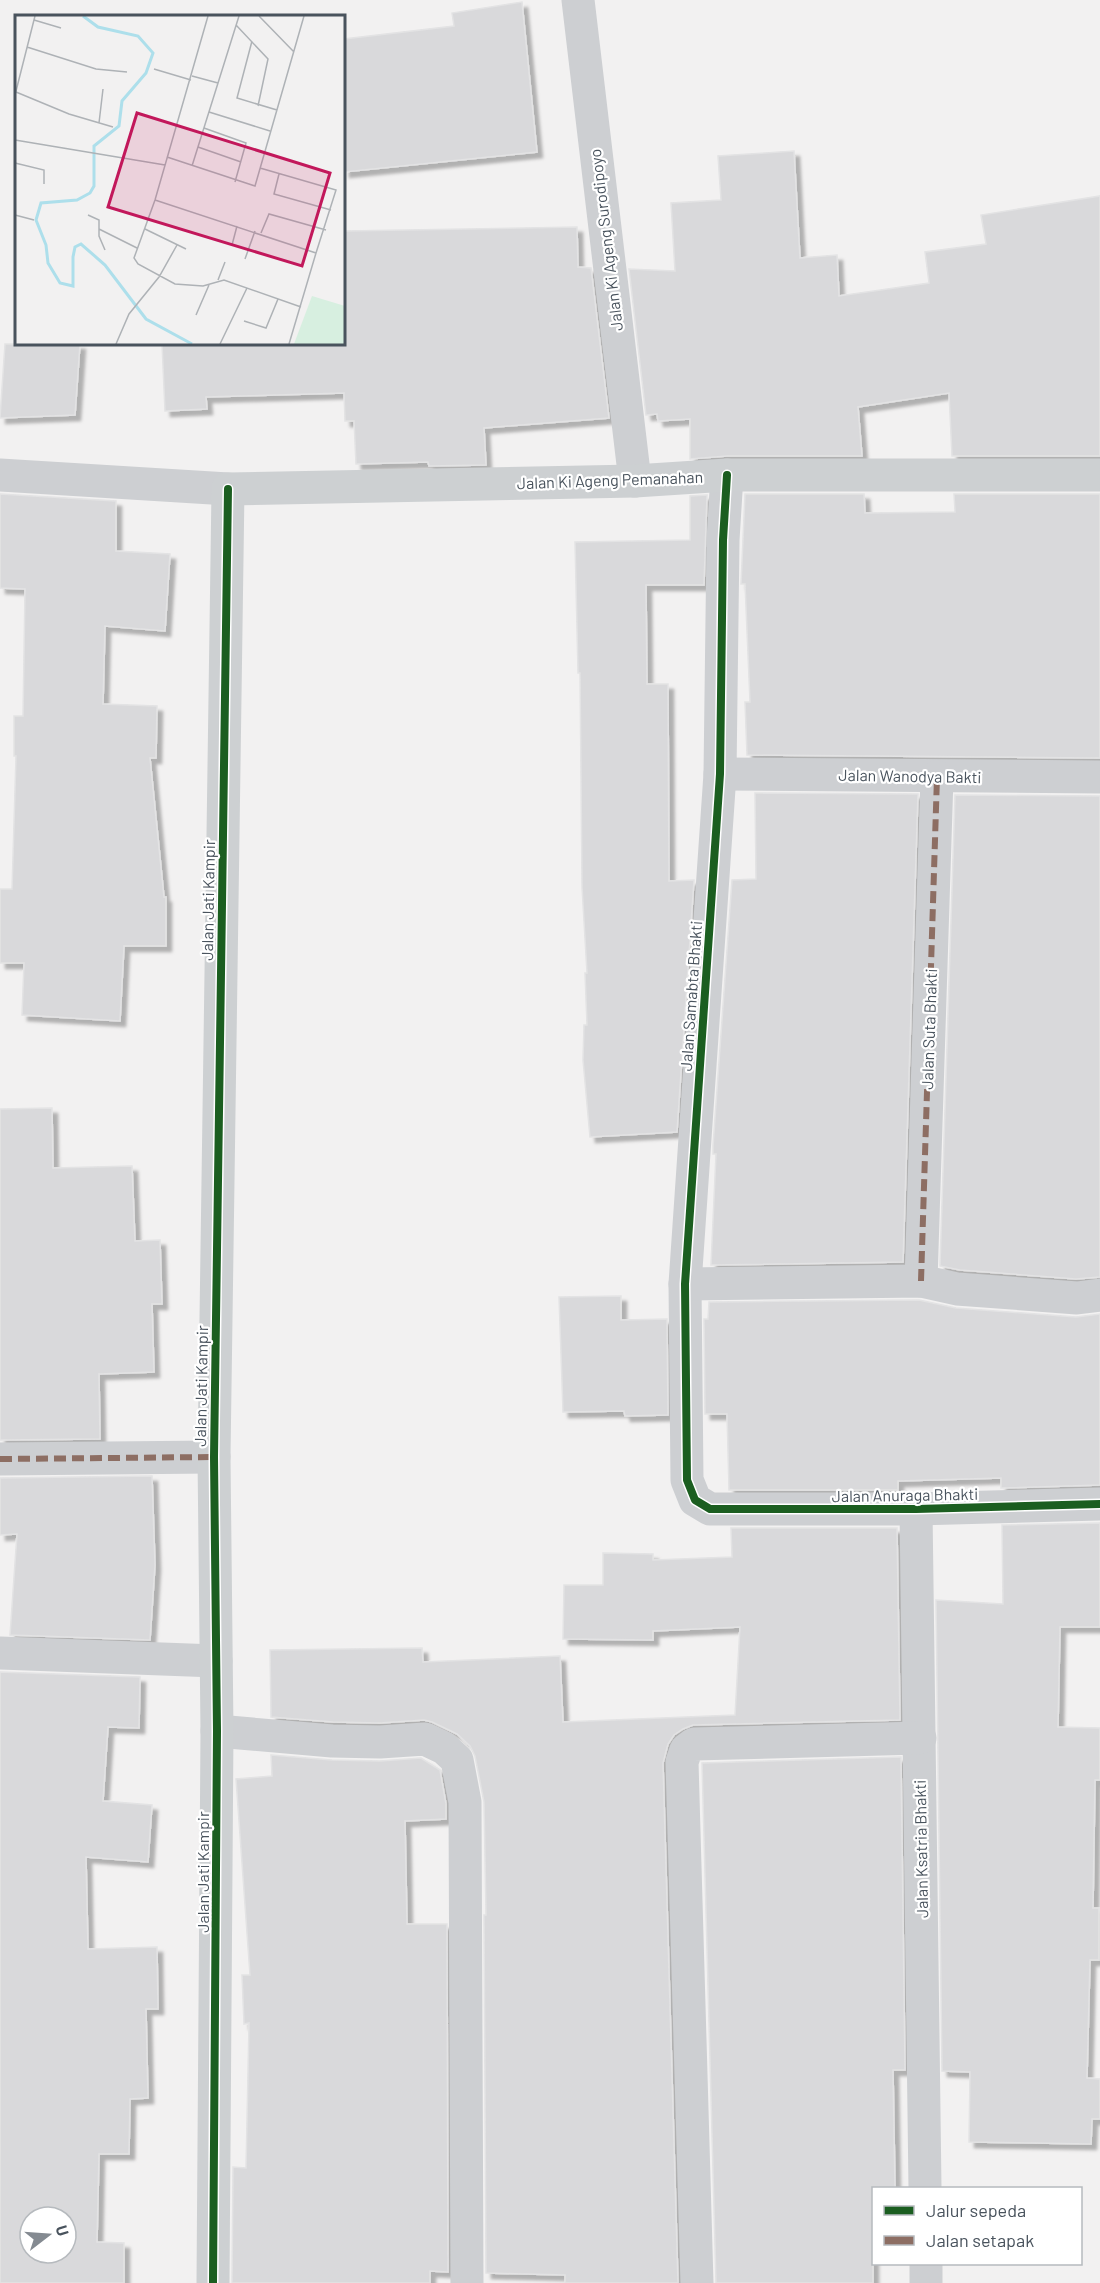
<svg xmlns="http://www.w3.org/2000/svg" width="1100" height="2283" font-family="Barlow,sans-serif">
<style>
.building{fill:#d9d9db;stroke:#e3e3e4;stroke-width:1.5;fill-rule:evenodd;filter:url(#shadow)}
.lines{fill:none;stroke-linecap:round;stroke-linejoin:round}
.street{stroke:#cdcfd2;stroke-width:33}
.secondary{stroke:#cdd0d2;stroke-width:33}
.quiet{stroke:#8d6e63;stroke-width:6;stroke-dasharray:12 6;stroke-linecap:butt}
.cycleway-casing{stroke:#fff;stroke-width:11}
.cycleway{stroke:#1b5e20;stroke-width:8}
.labels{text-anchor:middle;stroke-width:4.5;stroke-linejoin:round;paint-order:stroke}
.street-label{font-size:16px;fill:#49535d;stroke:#fff}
.inset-river{fill:none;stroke:#addfeb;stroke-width:3}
.inset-road{fill:none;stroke:#aeb2b6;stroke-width:1.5}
.view{fill:#c2185b;fill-opacity:0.15;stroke:#c2185b;stroke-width:3}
.inset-edge{fill:none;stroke:#49535d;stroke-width:3}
</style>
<defs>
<filter id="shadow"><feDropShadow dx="5.5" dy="5.5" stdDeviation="1.5" flood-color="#0004"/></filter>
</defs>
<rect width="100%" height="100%" fill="#f2f1f1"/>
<g class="building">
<path d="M522 2 537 152 344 172V39L454 26 452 13Z"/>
<path d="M794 151 800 258 837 255 839 296 929 283 925 252 986 244 981 215 1100 196V456H952L949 393 858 407 862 456H727L690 459V419L658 421 657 414 646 415 629 269 675 271 671 203 721 200 718 156Z"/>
<path d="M577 227 578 267 591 268 609 418 484 428 486 465 429 466 428 462 356 464 354 421H345L344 393 206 397 207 409 165 411 162 344H344V231Z"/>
<path d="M5 344H80L75 415 0 418Z"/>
<path d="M0 494 116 501V551L170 554 165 631 105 626 103 704 157 706 156 758H150L164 897H166V946H124L120 1021 22 1015 24 963H0V889H12L16 756H14V716H23L25 589 0 588Z"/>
<path d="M745 494H864L865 513 955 512 954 494H1100V758L747 755 745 702H750L745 584H741Z"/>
<path d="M707 495 704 585H646L647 684H668L669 881 694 880 677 1132 590 1137 583 1060 584 1025H587L585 973H587L582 887 580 673H578L575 542 690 540V496Z"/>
<path d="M755 793 918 794 903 1262 711 1265 716 1154H713V1146L732 880 756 879Z"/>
<path d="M955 795 1100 796V1277L1076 1279 960 1270 940 1266Z"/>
<path d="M52 1108 53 1168 132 1166 135 1241 160 1240 162 1304H152L154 1372 99 1374 100 1439 0 1440V1109Z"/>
<path d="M621 1296V1320L667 1319 668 1415 625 1416 624 1411 563 1412 559 1297Z"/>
<path d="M919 1300 956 1308 1076 1317 1100 1314V1485L1001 1488V1478L898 1481V1490H729L727 1414H705L704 1319H708L709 1302Z"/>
<path d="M152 1476 155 1565 150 1640 10 1635 17 1534 0 1535V1478Z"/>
<path d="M1100 1523V1627H1060L1058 1727 1100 1728V1780H1095L1093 1908H1099V1960H1090L1087 2078 1100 2079V2119H1092L1091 2144 969 2142 970 2072 942 2071 936 1600 1003 1604 1002 1525Z"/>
<path d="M731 1528H897L900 1720 693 1725 683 1729 674 1735 668 1744 663 1763 678 2283H565V2275L486 2273 484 1915H486L484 1802 475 1756 470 1746 457 1734 432 1722 424 1720 380 1723 333 1722 271 1717 270 1650 422 1648 423 1662 560 1656 563 1722 735 1715 740 1627 653 1631V1640L563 1639 564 1585H603V1553L653 1554V1560L732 1557Z"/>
<path d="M0 1672 140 1677 139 1728 108 1727 103 1801 152 1805 148 1862 86 1857 88 1949 157 1947 158 2009H146L148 2098 130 2099 129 2154H99L97 2242 124 2243V2283H0ZM30 2217H66V2253H30Z"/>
<path d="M271 1755 332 1760 380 1761 421 1758 440 1770 446 1804V1819L405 1821 407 1924H447L448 2272 430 2271V2283H232L233 2167 246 2168 249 2023 244 2024 242 1975H250L236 1779 272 1776Z"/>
<path d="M901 1757 905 2070H893L895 2188H873V2283H716L702 1763Z"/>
</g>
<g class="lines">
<g class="street">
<path d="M578 0 635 481"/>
<path d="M0 475 228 489"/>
<path d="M727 475 723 540 720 774 685 1284 687 1480 695 1500 710 1509H916L1100 1504"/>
<path d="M720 774 1100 777"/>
<path d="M921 1281 937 777"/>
<path d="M685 1284 921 1281 957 1289 1077 1298 1100 1295"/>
<path d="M0 1459 214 1457"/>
<path d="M916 1509 925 2188"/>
<path d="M0 1653 216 1661"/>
<path d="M217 1731 332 1741 380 1742 425 1739 444 1748 457 1760 465 1802 467 2283"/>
<path d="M926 2264V2283"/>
<path d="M697 2283 682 1762 686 1750 694 1744 920 1738"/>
</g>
<path class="secondary" d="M213 2283 217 1731 214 1457 228 489 635 481 727 475H1100"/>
<g class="quiet">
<path d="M921 1281 937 777"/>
<path d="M0 1459 214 1457"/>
</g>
<defs>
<g id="cycleway">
<path d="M727 475 723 540 720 774 685 1284 687 1480 695 1500 710 1509H916L1100 1504"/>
<path d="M213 2283 217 1731 214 1457 228 489"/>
</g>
</defs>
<use href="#cycleway" class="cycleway-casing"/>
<use href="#cycleway" class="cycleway"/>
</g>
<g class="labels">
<g class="street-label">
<text transform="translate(606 240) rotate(-97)" y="6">Jalan Ki Ageng Surodipoyo</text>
<text transform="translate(610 480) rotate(-2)" y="6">Jalan Ki Ageng Pemanahan</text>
<text transform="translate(910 776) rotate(1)" y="6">Jalan Wanodya Bakti</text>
<text transform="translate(208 900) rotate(-89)" y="6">Jalan Jati Kampir</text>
<text transform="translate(691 996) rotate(-86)" y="6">Jalan Samabta Bhakti</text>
<text transform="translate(929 1029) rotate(-88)" y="6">Jalan Suta Bhakti</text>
<text transform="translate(201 1386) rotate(-89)" y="6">Jalan Jati Kampir</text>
<text transform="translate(905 1495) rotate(-1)" y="6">Jalan Anuraga Bhakti</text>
<text transform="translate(921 1849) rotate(-91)" y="6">Jalan Ksatria Bhakti</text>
<text transform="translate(203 1872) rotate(-90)" y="6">Jalan Jati Kampir</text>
</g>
</g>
<g transform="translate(15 15)">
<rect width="330" height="330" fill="#f2f1f1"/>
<path d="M297 281 330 291V329H279Z" fill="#d7efe0"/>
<path class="inset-river" d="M68 1 83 12 123 21 138 38 131 58 107 86 104 111 79 131V171L75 178 62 185 26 188 21 205 31 230 33 248 45 268 58 271V242L60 232 66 229 90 250 131 304 177 329"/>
<path class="inset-road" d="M193 1 140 185 119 243 123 249 160 269 188 271 209 265 286 292M244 1 279 37M19 5 46 13M221 10 253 44 243 91M237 26 222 83 262 95M12 32 81 54 112 57M139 54 176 65M177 61 203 68M1 77 54 99 98 112M0 80 20 1M194 97 255 116M84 108 88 74M189 113 231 128 220 167M0 125 150 150M183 132 226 147M152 142 240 171 289 1M0 148 29 155V169M177 151 224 1M245 153 321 175 301 238M264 159 259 179 316 195M140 185 301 238M0 200 19 205M73 200 84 205V221L90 235M84 214 122 233M130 214 171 234M246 218 254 199 311 215M217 230 222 211M230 244 240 216M203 265 210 247M181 300 194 270M229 306 251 313 263 284M101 329 114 299 144 262 162 230M205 329 232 273M274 329 301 238"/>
<path class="view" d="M122 98 315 158 287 251 93 192Z"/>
<rect width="330" height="330" class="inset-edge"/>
</g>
<rect x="872" y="2187" width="210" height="78" fill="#ffffff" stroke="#b6babe" stroke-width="1.5"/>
<rect x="884" y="2206" width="30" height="9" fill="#1b5e20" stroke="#b6babe" stroke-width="1.5"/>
<text x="926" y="2217" font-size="18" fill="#49535d">Jalur sepeda</text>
<rect x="884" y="2236" width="30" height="9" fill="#8d6e63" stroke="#b6babe" stroke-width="1.5"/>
<text x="926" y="2247" font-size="18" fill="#49535d">Jalan setapak</text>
<g transform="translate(48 2235) rotate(73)"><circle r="28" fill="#ffffff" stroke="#b6babe" stroke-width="1.5"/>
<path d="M0-4.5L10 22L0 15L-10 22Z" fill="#848a91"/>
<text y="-9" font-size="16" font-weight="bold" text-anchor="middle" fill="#49535d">U</text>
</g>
</svg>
